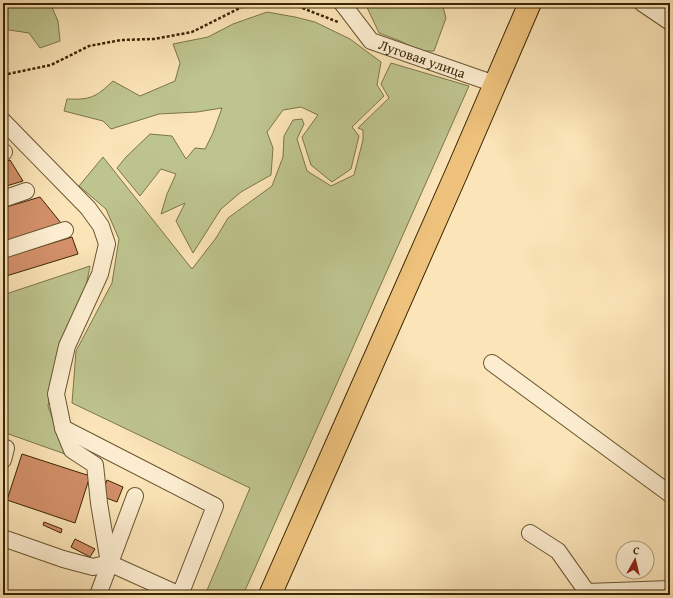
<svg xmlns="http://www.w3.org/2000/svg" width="673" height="598" font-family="'Gentium Book Plus',serif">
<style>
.green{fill:#bec48e;stroke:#7c7549}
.building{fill:#d3906a;stroke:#3a2604}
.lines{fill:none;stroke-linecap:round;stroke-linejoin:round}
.minor-casing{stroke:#6a5631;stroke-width:18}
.highway-casing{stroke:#3a2604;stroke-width:24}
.path{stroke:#3a2604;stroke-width:2.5;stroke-dasharray:3 2;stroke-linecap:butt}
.minor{stroke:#fcedd0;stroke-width:16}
.highway{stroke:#eec27c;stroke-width:22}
.labels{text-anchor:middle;stroke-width:3;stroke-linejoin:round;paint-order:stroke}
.street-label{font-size:14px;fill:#3a2604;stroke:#fcedd0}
</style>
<rect width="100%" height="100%" fill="#fbe4b7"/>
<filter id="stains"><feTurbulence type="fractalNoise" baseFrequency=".005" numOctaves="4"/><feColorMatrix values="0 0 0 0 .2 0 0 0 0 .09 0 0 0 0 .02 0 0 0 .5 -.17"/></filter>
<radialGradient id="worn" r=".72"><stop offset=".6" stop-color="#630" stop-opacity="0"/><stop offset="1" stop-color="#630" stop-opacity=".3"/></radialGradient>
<g class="green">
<path d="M3 3H50L58 21 60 41 40 48 29 33 3 29Z"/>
<path d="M365 3H442L446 18 434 51H421L400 41 379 33Z"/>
<path d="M267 12 295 17 315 22 350 39 381 62 377 85 384 96 352 127 359 136 351 169 332 182 311 165 302 137 318 115 301 107 283 110 267 132 273 148 271 175 241 192 221 209 193 253 176 221 185 203 161 214 167 194 176 174 161 169 140 196 117 168 126 157 150 134 172 136 186 159 195 148 205 149 213 133 222 108 197 112 159 114 111 129 103 121 64 111 67 99C91 100 96 97 113 81L140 96 175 81 180 63 173 44 208 37 233 24Z"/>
<path d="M391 63 469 86 243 595H205L250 488 72 403 76 351 112 283 119 239 106 209 79 186 103 157 192 269 216 238 228 218 272 186 283 157 284 136 293 120 302 119 304 124 297 139 307 171 331 186 354 175 363 140V130L358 128 389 98 381 84Z"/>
<path d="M90 266 85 292 59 348 48 406 65 454 3 432V295Z"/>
</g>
<g class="building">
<path d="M10 160 23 181 3 187V162Z"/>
<path d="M40 197 61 223 3 242V208Z"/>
<path d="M72 237 78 254 3 277V258Z"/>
<path d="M22 454 90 476 75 523 7 500Z"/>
<path d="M107 480 123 487 117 502 101 496Z"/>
<path d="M44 522 62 529 61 533 43 525Z"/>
<path d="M75 539 95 549 90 557 71 547Z"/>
</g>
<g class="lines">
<defs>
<g id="minor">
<path id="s1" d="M342 3 371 41 495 84"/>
<path d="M642 3 670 22"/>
<path d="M3 121 88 208 101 226 107 244 100 274 67 346 56 394 63 428 72 450 95 465 99 503 109 563 180 595"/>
<path d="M3 152H4"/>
<path d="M3 199 26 191"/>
<path d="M3 250 65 230"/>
<path d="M492 363 670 494"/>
<path d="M63 428 215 506 180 595"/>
<path d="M3 460 6 448"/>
<path d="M530 533 558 551 587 592 670 589"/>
<path d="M3 538 63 559 93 567 109 563"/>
<path d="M98 595 135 496"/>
</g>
<path id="highway" d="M270 595 457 172 530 3"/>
</defs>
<use href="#minor" class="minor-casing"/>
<use href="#highway" class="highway-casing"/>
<g class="path">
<path d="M278 3 297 6 338 22"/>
<path d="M3 75 51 65 89 46 121 40 154 39 192 32 244 6 264 3"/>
</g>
<use href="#minor" class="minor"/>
<use href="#highway" class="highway"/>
</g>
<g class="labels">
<g class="street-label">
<text dy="5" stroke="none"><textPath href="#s1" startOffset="102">Луговая улица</textPath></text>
</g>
</g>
<rect width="673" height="598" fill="none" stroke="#fbe4b7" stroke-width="16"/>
<rect x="4" y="4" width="665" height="590" fill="none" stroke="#3a2604" stroke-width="2"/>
<rect x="8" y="8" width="657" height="582" fill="none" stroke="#3a2604"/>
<g transform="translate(635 560) rotate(8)"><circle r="19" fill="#fcedd0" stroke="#ae9d7e"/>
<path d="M0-3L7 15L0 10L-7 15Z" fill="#8f2418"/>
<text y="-6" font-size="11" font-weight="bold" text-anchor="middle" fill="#3a2604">С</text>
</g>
<rect width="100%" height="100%" filter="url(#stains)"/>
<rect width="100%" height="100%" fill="url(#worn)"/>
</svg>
